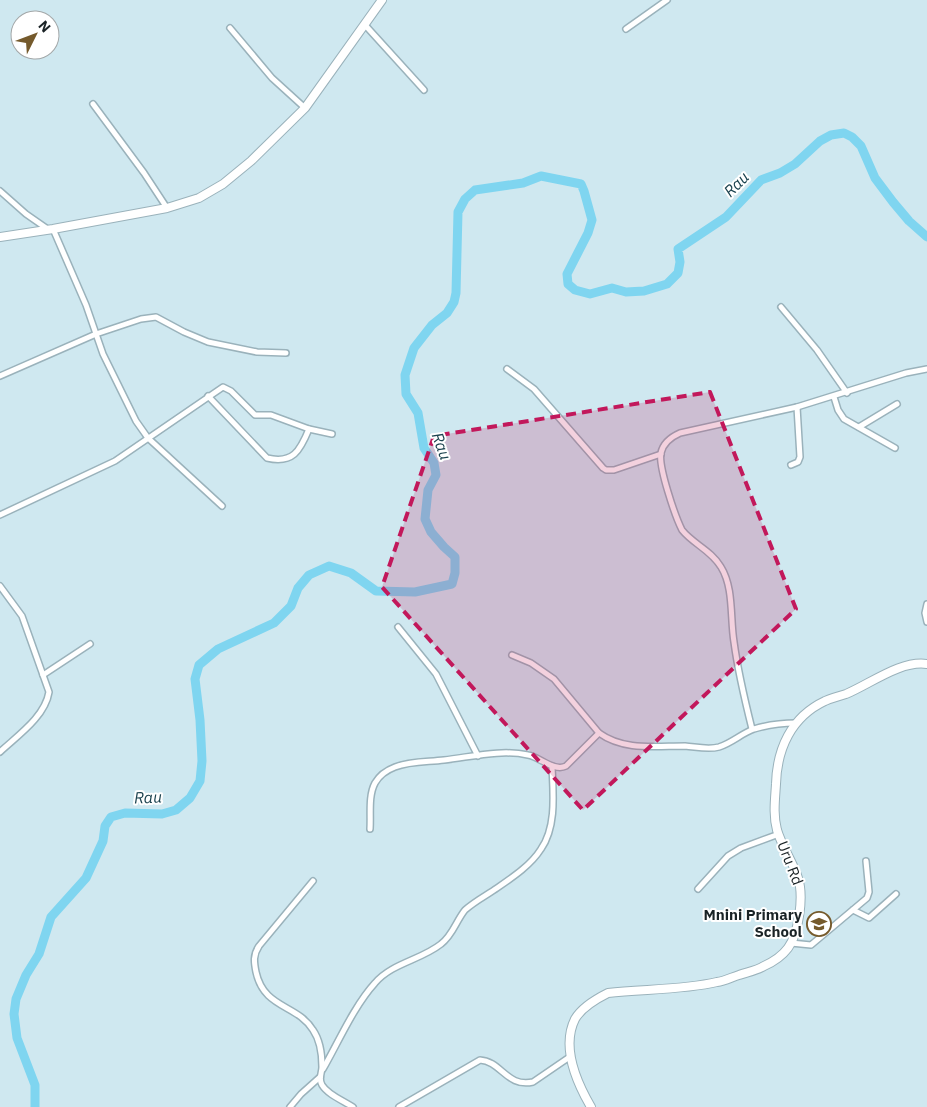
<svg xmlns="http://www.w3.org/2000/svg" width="927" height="1107" font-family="'IBM Plex Sans',sans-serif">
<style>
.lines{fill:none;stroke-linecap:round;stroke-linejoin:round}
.river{stroke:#7fd5f0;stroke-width:9}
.street-casing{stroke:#9ab2bb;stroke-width:8}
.secondary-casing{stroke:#9ab2bb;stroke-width:10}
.street{stroke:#fff;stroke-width:5}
.secondary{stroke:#fff;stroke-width:8}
.marked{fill:#c2185b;fill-opacity:0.2;stroke:#c2185b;stroke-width:4;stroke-dasharray:10 6;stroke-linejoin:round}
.labels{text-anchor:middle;stroke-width:4;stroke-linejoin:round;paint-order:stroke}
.street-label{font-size:15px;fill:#1a2326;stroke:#fff}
.poi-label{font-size:15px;font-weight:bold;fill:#1a2326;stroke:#fff;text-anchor:end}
.water-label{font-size:16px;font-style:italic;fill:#1b424e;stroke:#fff}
</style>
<rect width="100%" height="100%" fill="#cfe8f0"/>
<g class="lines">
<path class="river" d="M35 1107V1085L17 1038 14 1014 16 999 26 975 39 954 51 917 86 878 103 841 105 826 111 817 125 813 162 814 176 810 190 798 200 781 202 761 200 720 195 679 199 665 218 649 274 623 291 606 298 588 309 575 329 566 351 573 376 591 415 592 452 584 455 573V557L444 547 431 532 425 519 428 490 436 475 434 463 424 448 418 413 406 394 405 375 414 348 432 325 447 313 454 302 456 293 458 212 465 199 475 190 523 183 541 176 581 184 584 191 592 220 588 233 567 274 568 284 575 290 590 294 612 288 626 292 644 291 667 284 678 273 680 262 678 249 726 217 761 180 780 173 795 164 820 141 831 135 844 133 852 137 861 146 875 178 893 202 909 221 927 237"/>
<defs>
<g id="street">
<path d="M365 25 424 90"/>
<path d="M230 28 272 78 305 108"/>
<path d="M626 29 667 0"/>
<path d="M93 104 144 173 167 208"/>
<path d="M0 191 26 214 49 230"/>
<path d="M53 229 86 305 103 354 136 421 148 438 222 506"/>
<path d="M781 307 817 350 847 393"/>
<path d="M507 369 534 389 603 468 606 470H614L661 454"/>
<path d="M0 376 96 334 141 319 156 317 184 332 208 342 257 352 286 353"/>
<path d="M208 396 267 458C293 464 300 451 309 429"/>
<path d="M834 397 838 410 844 419 895 448"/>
<path d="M859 427 897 404"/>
<path d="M791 465 798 462 800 457 797 407"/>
<path d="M0 515 115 461 223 387 231 391 255 415H271L309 429 332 434"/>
<path d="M0 586 22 616 49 692C45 717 17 736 0 752"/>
<path d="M927 604 925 613 927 622"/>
<path d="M398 627 436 674 478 756"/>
<path d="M512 655 531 663 554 679 599 733C624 751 655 746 685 746 697 747 708 750 719 747 732 743 742 733 754 729 767 725 782 723 796 723"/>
<path d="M43 675 90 644"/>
<path d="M752 729C745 701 738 672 734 642 730 618 734 588 721 567 711 550 693 544 682 530 675 516 658 466 661 453 663 443 671 437 680 433L797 407 906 373 927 369"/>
<path d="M370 829C371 815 368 796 375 783 379 776 387 770 395 767 410 761 428 762 444 760 471 757 501 749 528 755 540 757 554 772 566 766L599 733"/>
<path d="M313 881 259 946C253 955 254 962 256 972 264 1009 297 1004 313 1030 320 1040 322 1055 322 1067 322 1073 318 1079 322 1085 328 1095 344 1101 353 1107"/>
<path d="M698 889 728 856 741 848 779 834"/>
<path d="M853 910 869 918 896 894"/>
<path d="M791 943 811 945 867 898 869 892 866 861"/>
<path d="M323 1069C338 1043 354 1006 375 983 392 963 421 960 441 944 453 935 456 921 465 910 475 901 487 895 497 888 513 877 531 865 541 849 557 826 553 792 552 766"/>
<path d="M290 1107 301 1094 320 1077"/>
<path d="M399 1107 480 1060C501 1061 507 1088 533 1082L571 1056"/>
</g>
<g id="secondary">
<path d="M0 237 53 229 167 208 199 198 223 184 251 161 305 108 382 0"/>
<path d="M591 1107C577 1083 561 1047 575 1019 582 1007 596 999 608 993 643 989 683 990 717 982 725 981 732 977 739 975 747 972 756 971 764 966 773 962 782 956 788 948 799 933 804 896 798 878 793 862 782 847 777 830 773 815 775 800 776 784 777 749 791 717 825 701 832 698 839 696 846 694 870 684 901 660 927 664"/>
</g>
</defs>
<use href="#street" class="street-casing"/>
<use href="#secondary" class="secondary-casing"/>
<use href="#street" class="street"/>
<use href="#secondary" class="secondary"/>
</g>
<path class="marked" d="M710 392 796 609 583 810 382 587 434 436Z"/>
<defs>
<symbol id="school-ring" viewBox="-11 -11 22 22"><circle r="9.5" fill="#fff" stroke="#755a2c" stroke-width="1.5"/><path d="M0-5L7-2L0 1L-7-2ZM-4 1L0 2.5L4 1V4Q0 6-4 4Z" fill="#755a2c"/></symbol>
</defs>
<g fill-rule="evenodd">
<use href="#school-ring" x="805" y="910" width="28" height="28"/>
</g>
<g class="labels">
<g class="street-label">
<text transform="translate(790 863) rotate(69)" y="5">Uru Rd</text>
</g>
<g class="poi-label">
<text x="802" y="920">Mnini Primary<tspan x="802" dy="17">School</tspan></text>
</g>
<g class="water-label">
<text transform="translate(736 184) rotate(-45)" y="6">Rau</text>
<text transform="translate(442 446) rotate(70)" y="6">Rau</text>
<text transform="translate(148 797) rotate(-2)" y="6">Rau</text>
</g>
</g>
<g transform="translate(35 35) rotate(48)"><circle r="24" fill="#ffffff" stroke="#a3a7a8"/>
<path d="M0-4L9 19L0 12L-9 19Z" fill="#755a2c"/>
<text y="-8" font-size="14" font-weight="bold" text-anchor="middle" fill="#1a2326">N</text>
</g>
</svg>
